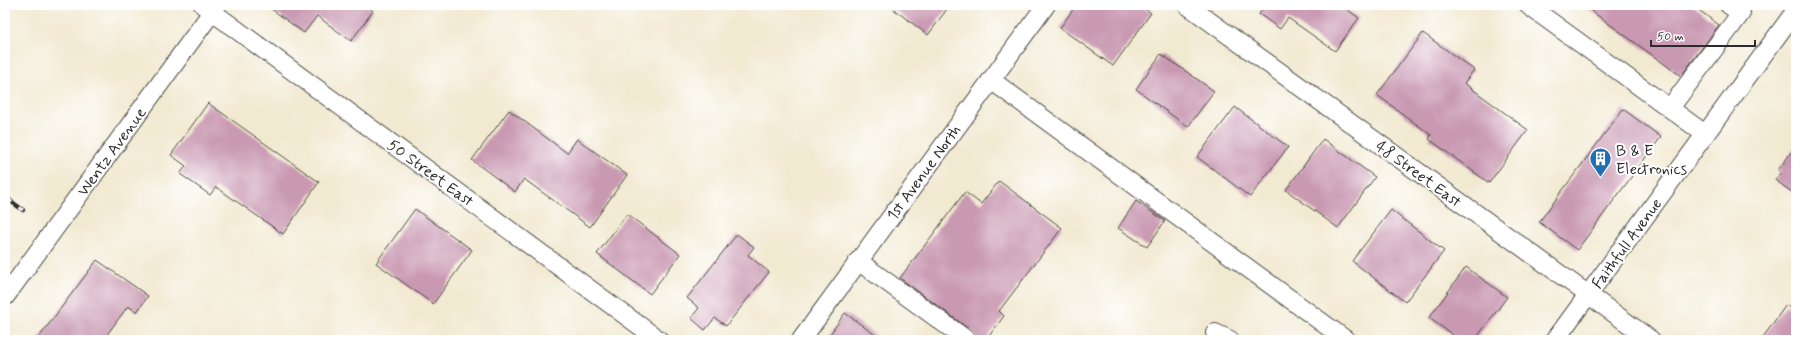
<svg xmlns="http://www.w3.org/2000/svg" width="1801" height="345" font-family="Mynerve,sans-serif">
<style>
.building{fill:#c999b2}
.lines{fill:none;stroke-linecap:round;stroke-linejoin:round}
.minor-casing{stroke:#494844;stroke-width:20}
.minor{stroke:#fff;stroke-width:18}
.rail-casing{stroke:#2b2b2b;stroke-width:4.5}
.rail{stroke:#fff;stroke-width:3;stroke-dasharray:9;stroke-linecap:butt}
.labels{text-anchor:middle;stroke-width:4;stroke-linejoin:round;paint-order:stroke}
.poi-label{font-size:16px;fill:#2b2b2b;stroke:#fff;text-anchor:start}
.street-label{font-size:16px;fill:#2b2b2b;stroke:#fff}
</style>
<rect width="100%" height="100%" fill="#fff"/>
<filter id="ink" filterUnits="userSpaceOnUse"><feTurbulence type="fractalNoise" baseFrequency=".025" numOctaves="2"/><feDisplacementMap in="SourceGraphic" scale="8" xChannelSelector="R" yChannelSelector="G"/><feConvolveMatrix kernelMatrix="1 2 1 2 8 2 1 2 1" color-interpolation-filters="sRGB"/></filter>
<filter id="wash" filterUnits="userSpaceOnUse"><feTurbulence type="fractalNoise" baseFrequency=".012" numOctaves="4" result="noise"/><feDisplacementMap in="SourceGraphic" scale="16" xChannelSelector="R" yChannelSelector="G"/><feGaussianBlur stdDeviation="0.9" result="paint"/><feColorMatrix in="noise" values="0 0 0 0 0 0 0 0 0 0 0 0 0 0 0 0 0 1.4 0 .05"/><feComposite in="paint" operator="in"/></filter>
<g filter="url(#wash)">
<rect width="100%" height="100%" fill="#f2e9d1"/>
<g id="blocks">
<g class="building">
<path d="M266 5H366L373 11 351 41 317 16 304 33Z"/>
<path d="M888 5H950L928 35Z"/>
<path d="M1076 5H1139L1151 13 1113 66 1060 28Z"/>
<path d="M1266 5H1341L1359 18 1335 51 1288 18 1280 29 1259 14Z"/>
<path d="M1583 5H1692L1719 25 1681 76Z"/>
<path d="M1423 33 1474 70 1464 83 1528 130 1489 183 1429 139 1431 135 1377 95Z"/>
<path d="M1161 54 1214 91 1188 127 1136 89Z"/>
<path d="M208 103 319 182 283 234 216 187 210 195 180 174 186 166 171 155Z"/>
<path d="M1235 107 1288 147 1250 197 1197 157Z"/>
<path d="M1623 109 1661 137 1577 250 1539 222Z"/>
<path d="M509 110 567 153 577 139 627 175 590 227 524 179 515 192 472 160Z"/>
<path d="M1323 139 1375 177 1338 228 1286 190Z"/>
<path d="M1796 146V195L1775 180 1781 172 1778 170Z"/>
<path d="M999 181 1062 228 999 311 1004 316 986 340H977L973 332 900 278 965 192 981 204Z"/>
<path d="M1136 201 1165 221 1147 247 1118 228Z"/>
<path d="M415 209 472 250 433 304 376 263Z"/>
<path d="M1391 210 1444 251 1405 302 1352 261Z"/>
<path d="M627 214 680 254 650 294 597 254Z"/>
<path d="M737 234 754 247 748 255 769 272 726 326 715 318 705 330 691 318 699 308 687 298Z"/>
<path d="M97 260 148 296 137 312 128 306 103 340H37Z"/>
<path d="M1466 267 1507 297 1475 340H1460L1429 318Z"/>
<path d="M1786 305 1796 312V340H1761Z"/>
<path d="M845 313 882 340H826Z"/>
</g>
</g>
</g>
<g filter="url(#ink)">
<use href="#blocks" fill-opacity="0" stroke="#494844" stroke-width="1"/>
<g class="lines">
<defs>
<g id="minor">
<path d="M203 5 659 340"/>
<path d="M1187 5 1651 340"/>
<path d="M1529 6 1705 134"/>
<path d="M991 80 1346 340"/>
<path d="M1670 108 1741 13 1729 5"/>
<path d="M858 261 967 340"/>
<path d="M5 297 217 5"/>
<path d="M1215 333 1230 340"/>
<path d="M801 340 1046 5"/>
<path d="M1555 340 1796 10"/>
</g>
</defs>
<use href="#minor" class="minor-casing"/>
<use href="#minor" class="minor"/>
<defs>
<path id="rail" d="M5 197 23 210"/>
</defs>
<use href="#rail" class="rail-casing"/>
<use href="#rail" class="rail"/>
</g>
</g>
<defs>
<symbol id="building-pin" viewBox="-11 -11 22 30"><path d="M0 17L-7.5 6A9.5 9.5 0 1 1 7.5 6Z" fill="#1f6fb2" stroke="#fff"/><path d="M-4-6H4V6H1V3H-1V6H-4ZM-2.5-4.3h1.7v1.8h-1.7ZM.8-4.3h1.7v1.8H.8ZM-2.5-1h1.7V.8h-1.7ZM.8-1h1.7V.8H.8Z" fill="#fff"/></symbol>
</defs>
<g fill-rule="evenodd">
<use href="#building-pin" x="1588" y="146" width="25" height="34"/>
</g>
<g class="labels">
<g class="poi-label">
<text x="1616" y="156">B &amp; E<tspan x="1616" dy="18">Electronics</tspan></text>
</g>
<g class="street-label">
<text transform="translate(111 151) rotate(-54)" y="6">Wentz Avenue</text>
<text transform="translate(431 172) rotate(36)" y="6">50 Street East</text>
<text transform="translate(923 172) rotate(-54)" y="6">1st Avenue North</text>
<text transform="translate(1419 173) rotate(36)" y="6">48 Street East</text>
<text transform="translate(1626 243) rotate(-54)" y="6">Faithfull Avenue</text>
</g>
</g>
<rect width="1801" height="345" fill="none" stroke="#fff" stroke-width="20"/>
<path d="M1651 40v6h104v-6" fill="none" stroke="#2b2b2b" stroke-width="2"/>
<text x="1657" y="40" font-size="12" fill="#2b2b2b" stroke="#ffffff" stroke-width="3" paint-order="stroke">50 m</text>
</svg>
